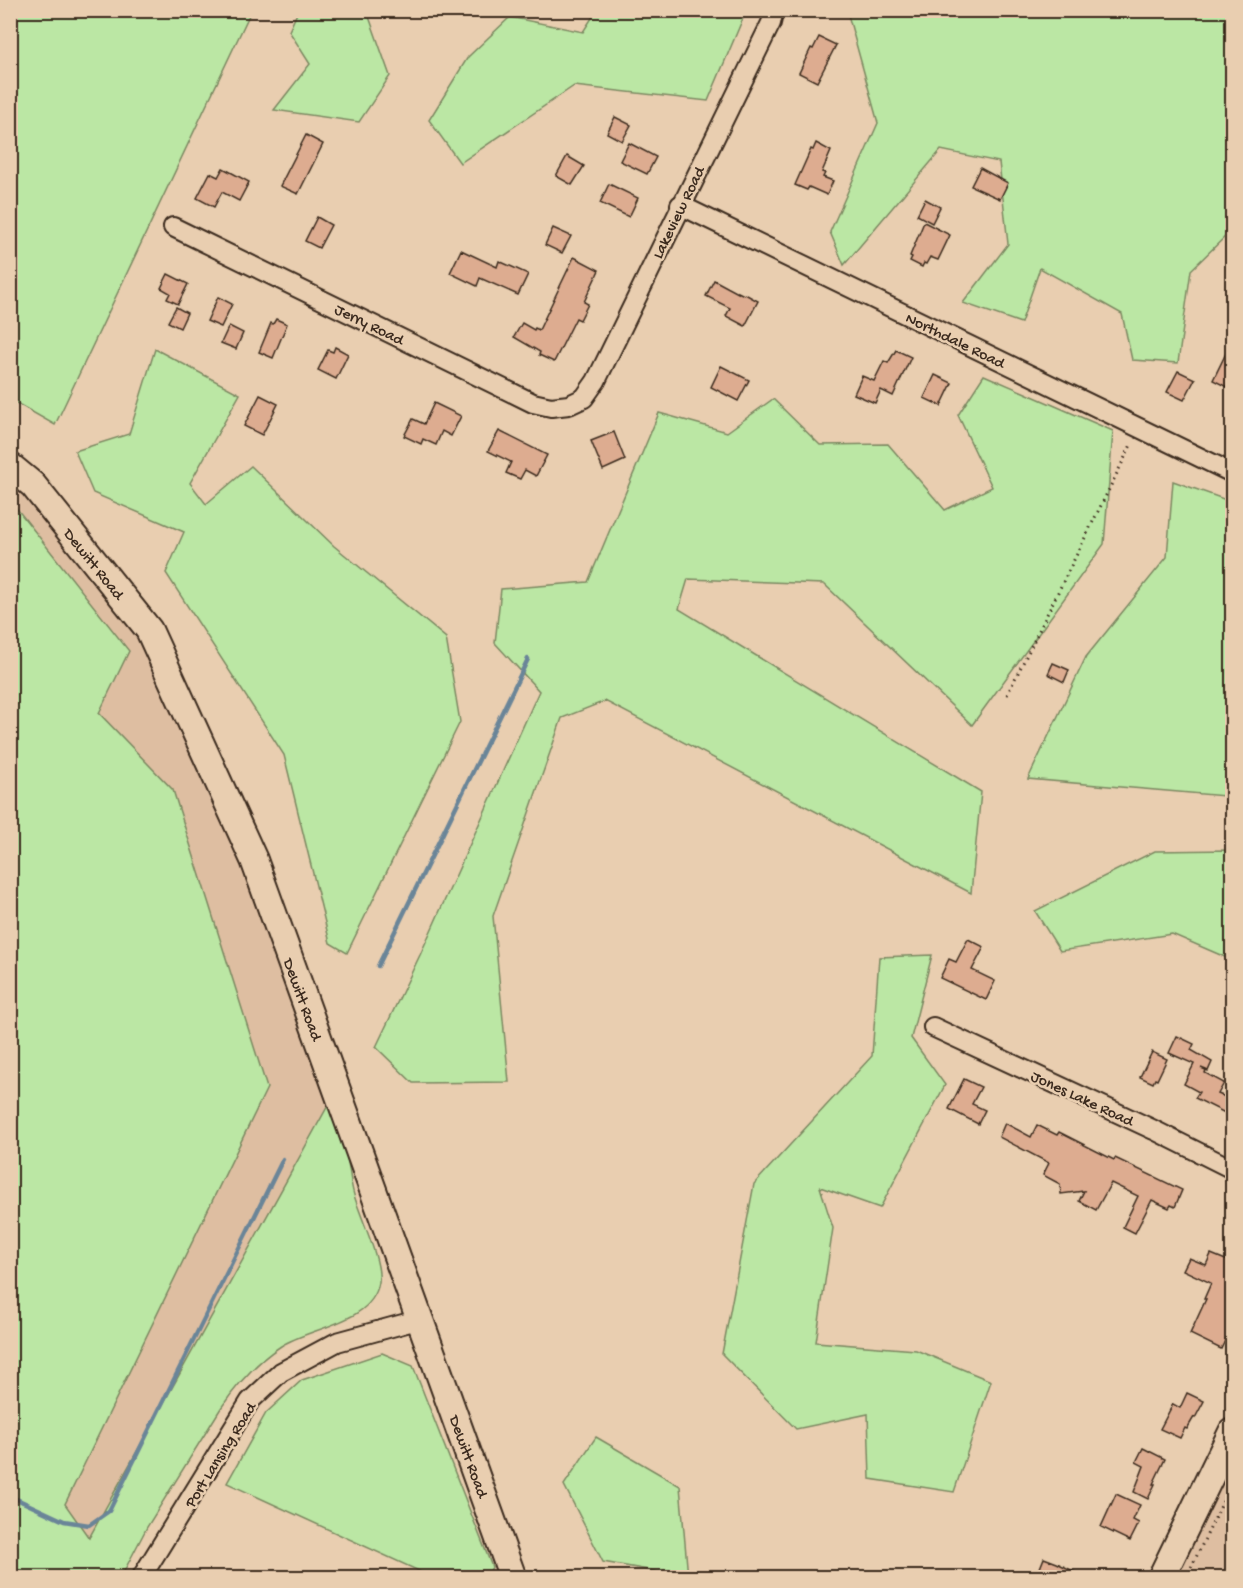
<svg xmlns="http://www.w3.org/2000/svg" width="1243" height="1588" font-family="'Gochi Hand',sans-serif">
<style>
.built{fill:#debea1}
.green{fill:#bbe7a4;stroke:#7b8861;stroke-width:1.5}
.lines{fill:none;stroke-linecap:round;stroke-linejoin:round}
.stream{stroke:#6b8598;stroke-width:4.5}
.building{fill:#ddac90;stroke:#3b2a1e;stroke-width:1.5}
.street-casing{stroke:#3b2a1e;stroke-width:22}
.secondary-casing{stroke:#3b2a1e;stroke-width:30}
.path{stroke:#3b2a1e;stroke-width:3;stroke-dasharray:1.5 4.5;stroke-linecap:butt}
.street{stroke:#e9ceb0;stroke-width:18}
.secondary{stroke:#e9ceb0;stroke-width:26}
.labels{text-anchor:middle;stroke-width:5;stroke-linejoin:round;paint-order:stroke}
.street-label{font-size:16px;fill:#3b2a1e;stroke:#e9ceb0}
</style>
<rect width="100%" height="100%" fill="#e9ceb0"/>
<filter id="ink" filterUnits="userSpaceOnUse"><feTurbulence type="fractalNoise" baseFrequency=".0167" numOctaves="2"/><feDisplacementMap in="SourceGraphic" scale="12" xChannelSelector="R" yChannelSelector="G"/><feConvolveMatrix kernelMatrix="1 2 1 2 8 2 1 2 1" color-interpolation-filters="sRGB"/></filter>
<g filter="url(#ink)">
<g class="built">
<path d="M10 477 138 634 219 795 330 1102 349 1168 353 1192 376 1259 379 1272V1282L375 1295 363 1310 352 1317 307 1334 283 1344 257 1363 244 1377 233 1390 221 1408 147 1527 121 1577H11Z"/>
<path d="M1232 1466V1577H1178Z"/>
</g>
<g class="green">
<path d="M11 10 251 11 55 425 11 400Z"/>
<path d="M597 10 746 11 708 101 574 86 460 163 429 120 468 57 510 17 583 32Z"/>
<path d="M298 11H367L390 76 359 122 274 110 310 64 289 31Z"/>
<path d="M847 11H1232V230L1191 270 1178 363 1132 360 1122 314 1040 268 1021 323 963 303 1008 244 999 162 941 150 844 265 830 232 878 123Z"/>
<path d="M155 349 240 394 190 483 206 504 251 466 334 546 446 638 460 722 347 953 330 943 284 755 166 573 184 532 93 493 75 451 129 434Z"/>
<path d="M984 375 1113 431 1104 544 972 725 824 584 688 579 679 609 981 792 971 893 605 701 562 718 493 916 509 1082 413 1083 376 1047 420 955 539 691 495 643 501 589 588 582 659 413 727 432 773 399 820 445 888 444 945 510 992 487 958 415Z"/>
<path d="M1173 481 1232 502V773L1225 796 1028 779 1086 657 1167 557Z"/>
<path d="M10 500 129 651 99 713 173 790 267 1088 65 1504 89 1538 330 1102C335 1120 342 1137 346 1154 350 1168 350 1182 354 1195 360 1216 382 1261 379 1282 373 1323 311 1327 281 1346 256 1362 238 1383 221 1408L147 1527 121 1577H11Z"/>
<path d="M1232 850V960L1172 934 1060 951 1035 911 1155 851Z"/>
<path d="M932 955 911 1038 945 1085 880 1208 820 1187 833 1228 816 1342 916 1350 991 1381 954 1492 870 1479 868 1414 796 1429 722 1354 754 1184 872 1056 879 957Z"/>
<path d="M382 1353 413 1366 492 1567 487 1577H432L227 1483 266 1413 302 1380Z"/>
<path d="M596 1437 680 1486 688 1577 603 1562 564 1485Z"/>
</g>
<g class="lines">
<g class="stream">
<path d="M378 966 528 659"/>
<path d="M10 1496 64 1521 89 1525 109 1511 283 1159"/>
</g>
</g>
<g class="building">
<path d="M819 37 836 45 817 82 799 73 811 48 813 49Z"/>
<path d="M615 117 631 125 622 141 607 133Z"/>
<path d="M306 135 323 144 298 194 280 186Z"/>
<path d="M629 143 656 157 647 174 620 161Z"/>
<path d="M816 143 831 151 822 172 825 173 823 177 833 181 827 195 809 187 807 190 795 185 811 149 813 150Z"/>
<path d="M567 156 584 166 572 185 556 176Z"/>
<path d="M223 168 249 182 239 201 222 192 214 207 197 198 210 173 218 177Z"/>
<path d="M980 168 1008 183 1000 199 971 186Z"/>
<path d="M609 184 638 198 629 217 600 203Z"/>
<path d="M925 199 940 207 932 223 917 215Z"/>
<path d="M317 217 331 225 319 248 305 241Z"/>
<path d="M924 222 950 235 938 260 930 257 926 264 924 263 922 267 910 261 912 257 910 256Z"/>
<path d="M553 228 571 236 562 253 545 245Z"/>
<path d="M461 250 497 267 499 261 528 274 518 295 480 278 477 286 450 273Z"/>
<path d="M574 257 599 270 584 302 588 304 580 320 576 318 554 362 539 355 540 352 514 337 522 323 534 330 535 328 539 330Z"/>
<path d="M168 274 188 284 178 304 167 299 170 293 161 288Z"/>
<path d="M714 280 738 293V292L744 295 745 294 758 301 745 326 726 316 730 308 706 296Z"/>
<path d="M218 297 232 304 221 327 207 321Z"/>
<path d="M176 307 187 313 180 328 168 322Z"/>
<path d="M276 319 287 324 273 358 259 352 271 323 273 324Z"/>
<path d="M229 326 243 333 236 349 221 343Z"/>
<path d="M1233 339V390L1213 380Z"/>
<path d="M335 347 348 354 336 379 318 370 328 350 333 352Z"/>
<path d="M896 350 911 357 893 396 881 390 875 403 854 394 862 376 874 381 884 361 888 363Z"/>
<path d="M721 366 749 380 738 401 711 387Z"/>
<path d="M1178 371 1195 379 1184 400 1167 392Z"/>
<path d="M935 375 952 383 941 406 924 398Z"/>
<path d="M260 395 278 404 262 435 244 426Z"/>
<path d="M434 403 461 416 451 436 442 431 436 445 423 439 421 444 404 436 413 419 424 424Z"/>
<path d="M499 431 547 455 536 476 525 470 520 479 506 473 511 462 488 451Z"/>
<path d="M614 432 625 460 603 470 591 441Z"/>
<path d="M1053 663 1069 670 1064 682 1048 674Z"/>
<path d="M968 939 984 947 972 970 995 981 986 1000 940 978 949 959 956 962Z"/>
<path d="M1177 1036 1194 1044 1191 1050 1212 1062 1208 1071 1201 1068 1206 1070 1205 1073 1224 1083 1218 1094 1233 1100V1117L1195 1098 1199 1092 1184 1084 1194 1064 1169 1053Z"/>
<path d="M1152 1052 1167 1059 1157 1080 1155 1079 1153 1083 1140 1077Z"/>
<path d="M964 1079 981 1087 972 1104 985 1110 978 1124 949 1109Z"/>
<path d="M1005 1123 1031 1137 1037 1125 1057 1135 1059 1132 1114 1160 1115 1158 1182 1190 1175 1207 1171 1205 1169 1208 1152 1200 1135 1233 1123 1227 1138 1196 1111 1183 1096 1210 1079 1201 1084 1191 1061 1194 1060 1184 1043 1175 1049 1163 999 1137Z"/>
<path d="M1211 1254 1233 1263V1324L1221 1349 1190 1334 1206 1299H1204L1211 1283 1183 1270 1189 1258 1206 1265Z"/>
<path d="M1187 1393 1204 1401 1195 1418 1194 1417 1187 1429 1185 1428 1180 1438 1160 1429 1173 1404 1180 1408Z"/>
<path d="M1143 1448 1165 1459 1153 1484H1155L1148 1499 1134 1492 1144 1466 1136 1462Z"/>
<path d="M1116 1494 1140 1505 1133 1520 1139 1523 1130 1541 1101 1527Z"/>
<path d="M1044 1558 1057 1563 1087 1578H1036Z"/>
</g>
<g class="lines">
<defs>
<g id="street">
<path d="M680 205 1232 473"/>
<path d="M173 227 533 403 551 407 569 405 584 398 596 381 771 23 774 10"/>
<path d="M933 1027 1154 1130 1232 1169"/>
<path d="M141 1578 250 1401 281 1372 337 1342 421 1319"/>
</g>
<g id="secondary">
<path d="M10 466 33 485 149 630 254 860 513 1578"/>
<path d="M1161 1578 1232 1432"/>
</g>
</defs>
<use href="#street" class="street-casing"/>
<use href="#secondary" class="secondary-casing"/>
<g class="path">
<path d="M1007 695 1132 443"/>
<path d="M1186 1578 1232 1483"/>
</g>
<use href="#street" class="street"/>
<use href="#secondary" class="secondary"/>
</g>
</g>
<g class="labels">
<g class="street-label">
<text transform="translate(677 212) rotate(-64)" y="6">Lakeview Road</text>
<text transform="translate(370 323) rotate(26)" y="6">Jerry Road</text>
<text transform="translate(956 339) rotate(26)" y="6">Northdale Road</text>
<text transform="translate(95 563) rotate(51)" y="6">Dewitt Road</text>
<text transform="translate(304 999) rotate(70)" y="6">Dewitt Road</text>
<text transform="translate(1083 1097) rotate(25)" y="6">Jones Lake Road</text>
<text transform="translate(219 1454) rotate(-58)" y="6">Port Lansing Road</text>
<text transform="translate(470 1456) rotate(70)" y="6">Dewitt Road</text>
</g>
</g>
<rect width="1243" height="1588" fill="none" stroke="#e9ceb0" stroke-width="36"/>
<rect x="18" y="18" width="1207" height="1552" fill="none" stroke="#3b2a1e" stroke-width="2" filter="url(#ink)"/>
</svg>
